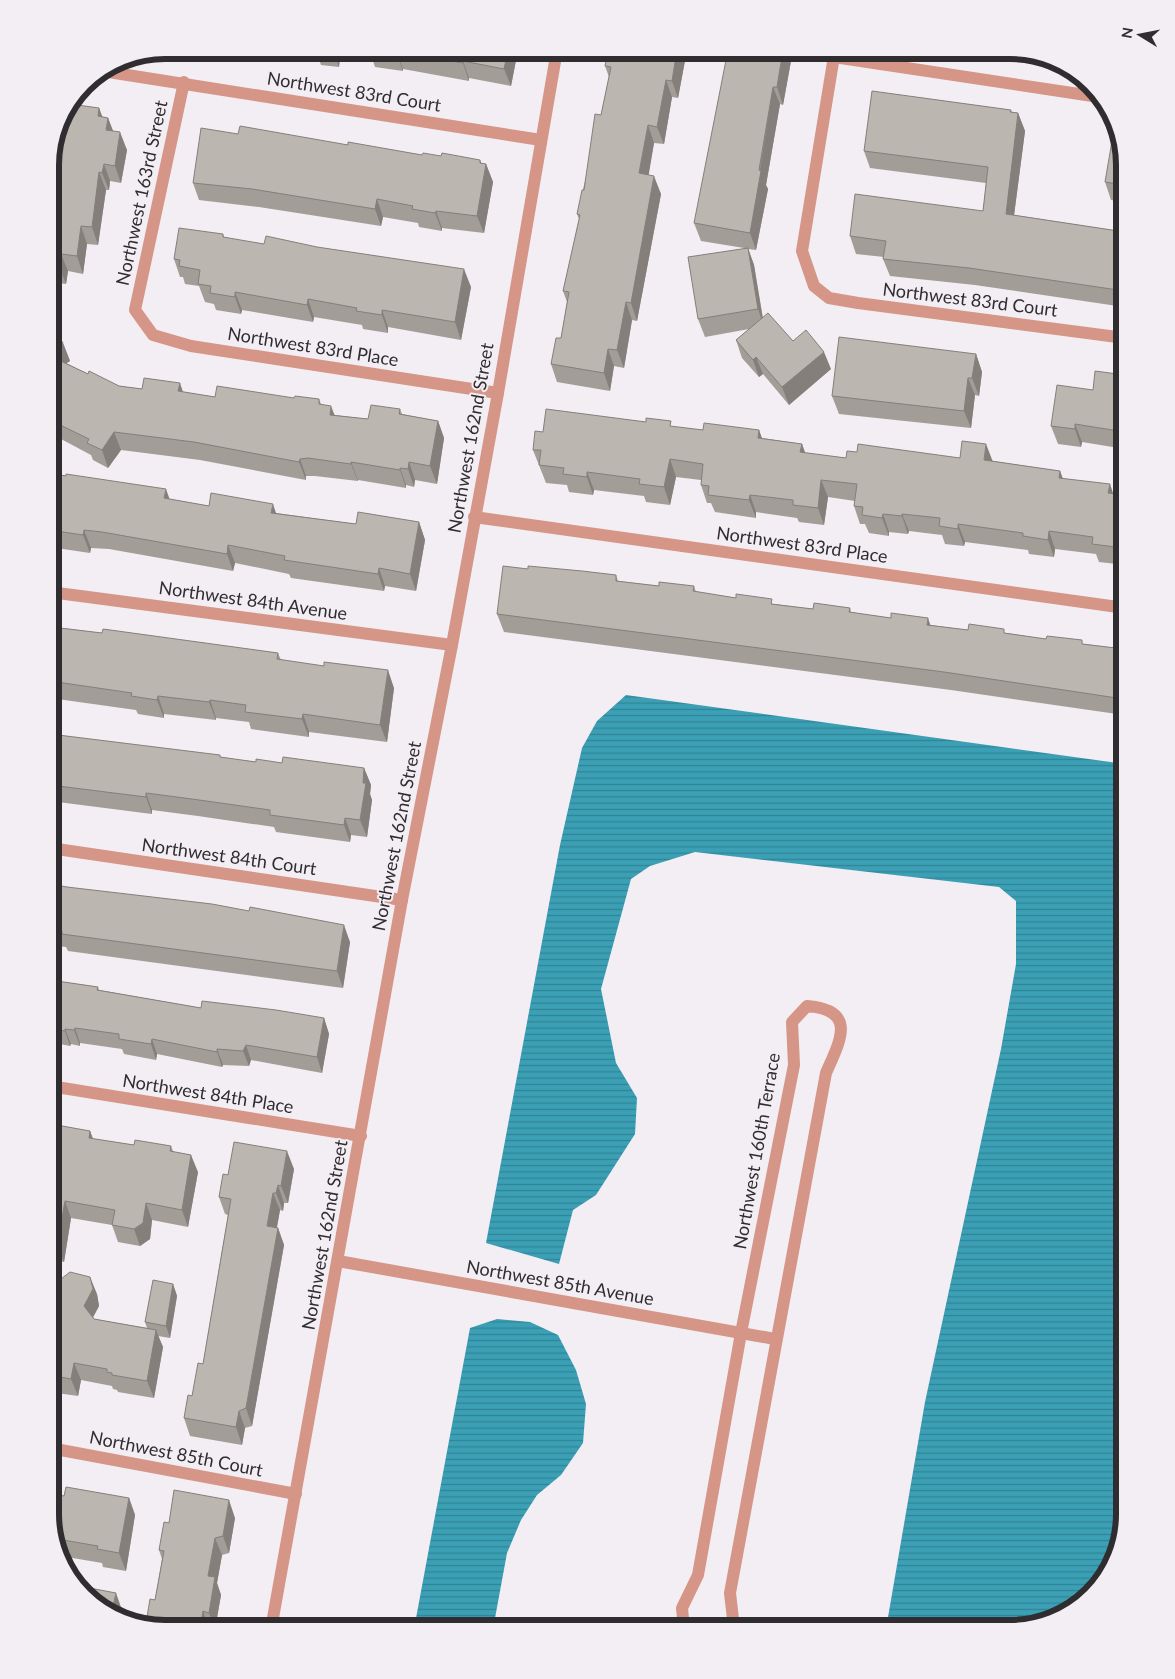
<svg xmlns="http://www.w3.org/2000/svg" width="1175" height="1679" font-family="Lato,sans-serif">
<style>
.water{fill:url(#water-rules)}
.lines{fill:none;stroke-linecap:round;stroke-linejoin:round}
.street{stroke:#d59587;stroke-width:12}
.wall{fill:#a29d97}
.shaded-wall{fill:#847f7b}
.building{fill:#bcb6b0;stroke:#847f7b}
.labels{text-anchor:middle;stroke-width:4;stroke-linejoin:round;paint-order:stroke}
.street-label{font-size:18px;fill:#302d30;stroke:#f3edf4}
.rim{fill:none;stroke:#302d30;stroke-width:6}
</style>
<defs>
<pattern id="water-rules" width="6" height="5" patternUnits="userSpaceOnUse" patternTransform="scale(1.25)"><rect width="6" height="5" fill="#3ba0b5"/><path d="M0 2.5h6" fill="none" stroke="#328394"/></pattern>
</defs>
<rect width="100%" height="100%" fill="#f3edf4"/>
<g class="water">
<path d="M626 695 1125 764V1515L1110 1571 1068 1614 1011 1629H886L925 1402 1001 1049 1016 964V901L999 887 695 852 650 866 631 879 601 989 616 1063 637 1098 635 1134 596 1195 573 1210 559 1264 486 1243 560 845 582 748 597 721Z"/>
<path d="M497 1319 530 1322 558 1335 576 1370 586 1404 583 1443 561 1475 537 1495 521 1520 507 1553 493 1629H414L470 1328Z"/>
</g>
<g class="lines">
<g class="street">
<path d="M835 50 802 251 814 286 829 298 858 303 1125 338"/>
<path d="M834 57 1099 97"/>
<path d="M102 71 541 140"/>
<path d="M184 82 135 310 153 335 191 346 498 393"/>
<path d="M474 517 1125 608"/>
<path d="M50 592 452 645"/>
<path d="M50 848 402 900"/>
<path d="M50 1086 361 1136"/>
<path d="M338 1261 775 1339"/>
<path d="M50 1448 296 1494"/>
<path d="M271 1629 402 900 452 645 498 393 557 50"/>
<path d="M684 1629 682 1608 698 1575 741 1333 794 1065 792 1022 807 1006C858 1010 840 1041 826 1073L730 1593 733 1619 730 1629"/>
</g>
</g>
<g class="wall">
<path d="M238 50H256L255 54Z"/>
<path d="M316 50H518L511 86 469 78V81L403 69V71L375 67 373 61 340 57 339 67 321 65Z"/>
<path d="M687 50 678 98 672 97 664 144 654 143 648 175 661 194 637 321 632 320 624 368 614 366 610 391 557 382 551 364 561 338 567 302 563 291 579 219 577 214 601 115 609 77 605 66Z"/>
<path d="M793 50 783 105 780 104 766 185 768 189 756 250 748 249 754 265 763 318 793 341 831 369 789 405 763 374 759 377 742 358 736 340 749 329 705 337 698 319 744 248 701 241 694 223Z"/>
<path d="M99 108 102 117 108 118 113 131 127 150 121 183 110 181 109 190H106L98 245 87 244 83 274 68 271 66 284 50 282V157Z"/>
<path d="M1012 112 1018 113 1025 131 1014 215 1125 232V303L1124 307 975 285 890 276 883 259 884 257 856 254 850 236 983 211 986 183 870 168 864 151Z"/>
<path d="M238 134 348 145 486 164 493 182 484 233 442 228V231L419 227 418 223 383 217 381 226 259 207 199 200 193 183Z"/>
<path d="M1125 164V202L1111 200 1105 182Z"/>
<path d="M223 234 224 237 471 287 461 340 388 327V333L363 329 362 325 314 317 313 322 242 310 241 314 216 310 214 304 205 302 199 286 185 284 183 277H180L174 259Z"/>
<path d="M50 324 63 343 70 361 66 363 88 374 119 386 142 389 183 392 215 397 319 399 321 404 335 415 368 419 400 409 402 414 438 421 444 438 437 484 415 480 414 487 406 485V488L358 480V481L315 476H306V480L200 460 121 450 108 468 93 460 91 455 61 439 55 452 50 449Z"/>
<path d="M976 354 982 372 979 396 975 395 971 428 839 414 832 396Z"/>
<path d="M1125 375V449L1082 442 1081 447 1058 444 1051 426 1093 390Z"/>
<path d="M646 422 673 427 703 430H759L762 438 802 444 805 453 846 458 857 452 960 458 993 461 1060 471 1063 479 1113 494 1125 495V565L1099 562 1096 554 1055 549 1054 557 1029 554 1028 550 965 542 964 546 945 544 942 535 909 531 908 534 889 532V536L869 533 865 524H860L854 506 855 501 828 497 824 525 799 522 797 518 756 512V518L715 512 711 503H707L701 485V480L676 477 670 505 646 502 644 496 594 490 593 495 569 492 567 485 546 483 533 450 543 432Z"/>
<path d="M50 473 170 499 209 506 276 513 356 524 419 522 425 540 416 591 385 586 384 591 291 578 289 574 235 563 233 571 109 549 91 548 90 553 63 549 50 546Z"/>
<path d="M528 569 616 575 618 581 659 586H694L696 592 774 604 813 609 850 608 851 612 930 625 968 630 1006 633 1046 639 1124 649 1125 646V728H1122L1117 714 951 690 504 632 497 614Z"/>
<path d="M50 623 62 628 102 633 278 653 281 660 394 688 387 742 309 732V737L251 729 249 722 216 718V720L164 714V718L138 714 136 710 50 698Z"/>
<path d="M50 734 256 762 364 768 371 785 370 794 372 800 367 837 351 835 350 842 276 832 274 827 198 816 152 810V814L50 801Z"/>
<path d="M50 884 350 942 343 988 68 951 66 947 50 945Z"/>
<path d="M50 980 98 987 99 990 201 1008 324 1018 329 1034 322 1073 251 1060 249 1066 223 1065 222 1067 157 1054 156 1060 124 1054 122 1049 80 1043V1046L71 1044 70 1046 50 1042Z"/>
<path d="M50 1130 90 1131 93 1139 134 1145 171 1146 173 1151 198 1172 188 1227 152 1220 150 1239 140 1246 118 1242 112 1225 71 1218 64 1262 50 1259Z"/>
<path d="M294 1169 288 1203H284L283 1211 280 1210 277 1227 278 1228 284 1245 252 1426 245 1428 242 1445 190 1436 184 1418 192 1396 203 1364 228 1215 225 1214 219 1197 228 1175Z"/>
<path d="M173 1284 177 1296 170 1338 158 1336 163 1347 154 1398 118 1392 117 1390 113 1389 112 1386 81 1380 78 1396 50 1392V1394V1306L56 1307 97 1294 99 1306 93 1317 94 1319 147 1328 145 1322Z"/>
<path d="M64 1496 129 1498 135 1515 126 1571 103 1567 102 1563 61 1556 50 1514Z"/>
<path d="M235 1518 229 1553 222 1555 217 1583 221 1595 215 1629H157L146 1625V1623L155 1600 162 1559 159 1550 169 1523Z"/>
</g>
<g class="shaded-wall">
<path d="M333 50H338L340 57 339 67Z"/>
<path d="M508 50H518L511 86 504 69Z"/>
<path d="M677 50H687L678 98 672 81Z"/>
<path d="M783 50H793L783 105 777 87Z"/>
<path d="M397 52 403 69V71L397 54Z"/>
<path d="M463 61 469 78V81L463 63Z"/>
<path d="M666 80 672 97 664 144 657 127Z"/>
<path d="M773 87 780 104 766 185 768 189 756 250 750 233Z"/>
<path d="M99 108 106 126 98 116Z"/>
<path d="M1011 110 1017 126 1018 113 1025 131 1012 231 1006 214Z"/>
<path d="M108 118 115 136 106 130Z"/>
<path d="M648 125 654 143 646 191 639 173Z"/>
<path d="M120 132 127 150 121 183 115 166Z"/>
<path d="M480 160 485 172 486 164 493 182 484 233 477 216Z"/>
<path d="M104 164 110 181 109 190 102 173Z"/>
<path d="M99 172 106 190 98 245 92 227Z"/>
<path d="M654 176 661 194 637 321 631 303Z"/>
<path d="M377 199 383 217 381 226 375 209Z"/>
<path d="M436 211 442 228V231L435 213Z"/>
<path d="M81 226 87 244 83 274 77 256Z"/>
<path d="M748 248 754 265 764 327 758 309Z"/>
<path d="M61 254 68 271 66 284 59 267Z"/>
<path d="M464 269 471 287 461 340 455 322Z"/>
<path d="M1119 285 1125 303 1124 307 1118 290Z"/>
<path d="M235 292 242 310 241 314 235 297Z"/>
<path d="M50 294 54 305 53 312 50 314Z"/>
<path d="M308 299 314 317 313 322 307 305Z"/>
<path d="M626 302 632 320 624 368 617 350Z"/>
<path d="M382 310 388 327V333L382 315Z"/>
<path d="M63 343 70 361 53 372 50 363V352Z"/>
<path d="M608 349 614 366 610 391 604 373Z"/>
<path d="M824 352 831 369 789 405 782 387Z"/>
<path d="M976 354 982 372 979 396 972 378Z"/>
<path d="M756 357 763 374 759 377 753 360Z"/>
<path d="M968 378 975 395 971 428 964 411Z"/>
<path d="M180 383 186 401 178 391Z"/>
<path d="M331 406 338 424 330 415Z"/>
<path d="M438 421 444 438 437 484 430 466Z"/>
<path d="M54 422 61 439 55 452 50 438V431Z"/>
<path d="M1075 424 1082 442 1081 447 1075 429Z"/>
<path d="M759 430 765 448 758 438Z"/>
<path d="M114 432 121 450 108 468 102 450Z"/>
<path d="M802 444 808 461 800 452Z"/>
<path d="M986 444 993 462 984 460Z"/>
<path d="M300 459 306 476V480L299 462Z"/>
<path d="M670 459 676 477 670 505 664 487Z"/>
<path d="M351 462 358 480V481L351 464Z"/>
<path d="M409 462 415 480 414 487 408 469Z"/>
<path d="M400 468 406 485V488L400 470Z"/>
<path d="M1060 471 1066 488 1059 478Z"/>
<path d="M587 472 594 490 593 495 587 477Z"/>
<path d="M821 480 828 497 824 525 818 508Z"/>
<path d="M1110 484 1116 502 1108 493Z"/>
<path d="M166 489 172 506 164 498Z"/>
<path d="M750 495 756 512V518L749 500Z"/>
<path d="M273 504 279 522 271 513Z"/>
<path d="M883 514 889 532V536L882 518Z"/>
<path d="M902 514 909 531 908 534 902 516Z"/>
<path d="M419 522 425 540 416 591 410 574Z"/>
<path d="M958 524 965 542 964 546 958 529Z"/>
<path d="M84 530 91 548 90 553 83 535Z"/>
<path d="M1049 531 1055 549 1054 557 1048 540Z"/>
<path d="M1125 533V553L1123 548Z"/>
<path d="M228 545 235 563 233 571 227 554Z"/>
<path d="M379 568 385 586 384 591 378 574Z"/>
<path d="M928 618 934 636 927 625Z"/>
<path d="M388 670 394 688 387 742 380 725Z"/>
<path d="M158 696 164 714V718L157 700Z"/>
<path d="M210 700 216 718V720L209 702Z"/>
<path d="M303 714 309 732V737L302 719Z"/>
<path d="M364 768 371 785 370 794 372 800 367 837 360 820 363 783Z"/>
<path d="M146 793 152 810V814L146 797Z"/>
<path d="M345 818 351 835 350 842 344 825Z"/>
<path d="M344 925 350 942 343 988 337 971Z"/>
<path d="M324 1018 329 1034 322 1073 317 1057Z"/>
<path d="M75 1028 80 1043V1046L74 1030Z"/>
<path d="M65 1029 71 1044 70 1046 65 1031Z"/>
<path d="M152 1039 157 1054 156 1060 151 1044Z"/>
<path d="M246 1045 251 1060 249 1066 243 1051Z"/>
<path d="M217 1049 223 1065 222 1067 217 1052Z"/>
<path d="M90 1131 96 1147 89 1138Z"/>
<path d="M287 1151 294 1169 288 1203 281 1186Z"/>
<path d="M191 1155 198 1172 188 1227 182 1210Z"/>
<path d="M278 1185 284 1203 283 1211 276 1193Z"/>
<path d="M273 1193 280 1210 274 1243 267 1226Z"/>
<path d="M65 1201 71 1218 64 1262 57 1245Z"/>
<path d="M146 1203 152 1220 150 1239 140 1246 134 1229Z"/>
<path d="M278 1228 284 1245 252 1426 246 1408Z"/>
<path d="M90 1277 97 1294 99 1306 90 1323 84 1306Z"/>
<path d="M173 1284 177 1296 170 1338 166 1326Z"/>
<path d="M156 1330 163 1347 154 1398 147 1381Z"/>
<path d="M74 1363 81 1380 78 1396 71 1379Z"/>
<path d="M239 1411 245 1428 242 1445 236 1427Z"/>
<path d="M129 1498 135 1515 126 1571 119 1553Z"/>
<path d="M229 1500 235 1518 229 1553 223 1536Z"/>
<path d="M215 1538 222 1555 217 1583 221 1595 215 1629 209 1613 208 1576Z"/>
<path d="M116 1593 122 1610 120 1618 111 1615Z"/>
<path d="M203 1611 209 1629H200Z"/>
</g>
<g class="building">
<path d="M374 50H508L504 69 463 61V63L397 52V54Z"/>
<path d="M608 50H677L672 81 666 80 657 127 648 125 639 173 654 176 631 303 626 302 617 350 608 349 604 373 551 364 556 338H561L569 292 563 291 580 215 577 214 582 190H584L595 114 601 115 611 67 605 66Z"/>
<path d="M728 50H783L777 87H773L759 170 761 171 750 233 694 223Z"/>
<path d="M872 91 1011 110 1010 112 1018 113 1006 214 1125 232V286L1119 285 1118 290 969 268 883 259 886 241 850 236 855 194 983 211 988 167 864 151Z"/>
<path d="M70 104 99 108 98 116 108 118 106 130 120 132 115 166 104 164 102 173 99 172 92 227 81 226 77 256 61 254 59 267 50 265V157L59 120Z"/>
<path d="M240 126 348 145V142L422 155 423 153 441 156 442 153 480 160V163L486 164 477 216 436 211 435 213 412 209 413 206 377 199 375 209 252 189 193 183 201 128 238 134Z"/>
<path d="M1112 141 1119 142 1125 164V185L1105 182Z"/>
<path d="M179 228 223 234V237L264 244 266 236 317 247 464 269 455 322 382 310V315L356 311 357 308 308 299 307 305 235 292V297L210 293 211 286 198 284 200 270 179 266 180 260 174 259Z"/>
<path d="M748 248 758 309 698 319 688 257Z"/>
<path d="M768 313 793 341 806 330 824 352 782 387 756 357 753 360 736 340Z"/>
<path d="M50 324 63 343 50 352Z"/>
<path d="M839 337 976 354 972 378H968L964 411 832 396Z"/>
<path d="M50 356 88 374 89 371 119 386 142 389 144 378 180 383 178 391 215 397 217 386 294 398 295 396 319 399V404L331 406 330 415 368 419 371 405 400 409 399 414 438 421 430 466 409 462 408 469 400 468V470L351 462V464L308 458 300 459 299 462 194 442 114 432 102 450 87 443 89 439 54 422 50 431Z"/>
<path d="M1095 371 1125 375V432L1075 424V429L1051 426 1057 385 1093 390Z"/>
<path d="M546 409 646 422V418L671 421 670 426 703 430 704 423 759 430 758 438 802 444 800 452 846 458 847 451 857 452 858 444 960 458 962 441 986 444 984 460 1060 471 1059 478 1110 484 1108 493 1125 495V533L1123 548 1092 544 1093 537 1049 531 1048 540 1023 536V533L958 524V529L939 526 940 518 902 514V516L883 514 882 518 862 515 863 507 854 506 857 484 821 480 818 508 793 505V500L750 495 749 500 708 495 709 486 701 485 703 464 670 459 664 487 639 484 640 479 587 472V477L563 474 564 468 539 465 541 450H533L535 431 543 432Z"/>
<path d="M50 473 66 476V474L166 489 164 498 209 506 211 493 273 504 271 513 356 524 358 512 419 522 410 574 379 568 378 574 284 560 285 556 228 545 227 554 102 532 84 530 83 535 50 530Z"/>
<path d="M503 566 528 569V566L582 571 616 575V581L659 586V582L694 586 693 591 736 598V594L772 599 771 604 813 609 814 603 850 608 849 612 891 618V613L928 618 927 625 968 630 969 624 1004 629V633L1046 639 1047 636 1082 640V644L1124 649V646H1125V712L1115 710 1117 698 944 672 497 614Z"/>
<path d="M50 623 61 625 60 628 102 633 103 629 278 653 277 659 324 666V662L388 670 380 725 303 714 302 719 245 712 246 705 210 700 209 702 158 696 157 700 131 696 132 693 50 681Z"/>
<path d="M50 734 220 755V757L256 762V759L282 763 283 757 364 768 363 783H366L360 820 345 818 344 825 270 815V810L192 799 146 793V797L50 785Z"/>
<path d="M50 884 67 887 212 904 249 911 250 907 344 925 337 971 62 934V931L50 929Z"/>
<path d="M50 980 98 987 97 990 201 1008 202 1001 276 1010 324 1018 317 1057 246 1045 243 1051 217 1049V1052L152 1039 151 1044 119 1039V1034L75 1028 74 1030 65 1029V1031L50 1028Z"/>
<path d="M51 1124 90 1131 89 1138 134 1145 135 1140 171 1146 170 1151 191 1155 182 1210 146 1203 143 1223 134 1229 112 1225 115 1210 65 1201 57 1245 50 1244V1130Z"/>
<path d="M234 1142 287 1151 281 1186 278 1185 276 1193H273L267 1226 278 1228 246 1408 239 1411 236 1427 184 1418 188 1395 192 1396 198 1363 203 1364 231 1199 219 1197 223 1174 228 1175Z"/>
<path d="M70 1272 90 1277 93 1289 84 1306 94 1319 156 1330 147 1381 112 1375V1373L107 1372V1369L74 1363 71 1379 50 1375V1306L56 1307 61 1279Z"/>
<path d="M153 1280 173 1284 166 1326 145 1322Z"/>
<path d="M66 1487 129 1498 119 1553 97 1549 98 1546 57 1539 50 1514V1493L64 1496Z"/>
<path d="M174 1490 229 1500 223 1536 215 1538 208 1576 215 1577 209 1613 203 1611 200 1629H157L156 1628V1625L146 1623 150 1599 155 1600 164 1551 159 1550 164 1522 169 1523Z"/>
<path d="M79 1586 116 1593 111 1615 107 1614Z"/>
</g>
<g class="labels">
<g class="street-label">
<text transform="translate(354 92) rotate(9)" y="6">Northwest 83rd Court</text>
<text transform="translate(142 193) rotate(-78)" y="6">Northwest 163rd Street</text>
<text transform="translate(970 300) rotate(7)" y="6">Northwest 83rd Court</text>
<text transform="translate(313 347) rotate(9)" y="6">Northwest 83rd Place</text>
<text transform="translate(471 438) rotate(-80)" y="6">Northwest 162nd Street</text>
<text transform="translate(802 545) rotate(8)" y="6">Northwest 83rd Place</text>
<text transform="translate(253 601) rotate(8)" y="6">Northwest 84th Avenue</text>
<text transform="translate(397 836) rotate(-79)" y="6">Northwest 162nd Street</text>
<text transform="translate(229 857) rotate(8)" y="6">Northwest 84th Court</text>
<text transform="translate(208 1094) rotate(9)" y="6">Northwest 84th Place</text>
<text transform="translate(757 1151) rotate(-80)" y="6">Northwest 160th Terrace</text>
<text transform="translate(325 1235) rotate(-80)" y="6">Northwest 162nd Street</text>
<text transform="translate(560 1283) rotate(10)" y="6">Northwest 85th Avenue</text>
<text transform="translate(176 1454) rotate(11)" y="6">Northwest 85th Court</text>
</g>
</g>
<path d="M0 0H1175V1679H0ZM165 59H1010A106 106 0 0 1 1116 165V1514A106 106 0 0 1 1010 1620H165A106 106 0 0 1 59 1514V165A106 106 0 0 1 165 59Z" fill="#f3edf4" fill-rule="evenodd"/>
<path class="rim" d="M165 59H1010A106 106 0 0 1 1116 165V1514A106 106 0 0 1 1010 1620H165A106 106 0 0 1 59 1514V165A106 106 0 0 1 165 59Z"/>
<g transform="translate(1140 35) rotate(280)" stroke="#f3edf4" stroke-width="4" paint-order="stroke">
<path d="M0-4L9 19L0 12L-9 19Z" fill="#302d30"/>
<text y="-8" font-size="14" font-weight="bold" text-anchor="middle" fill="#302d30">N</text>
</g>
</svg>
